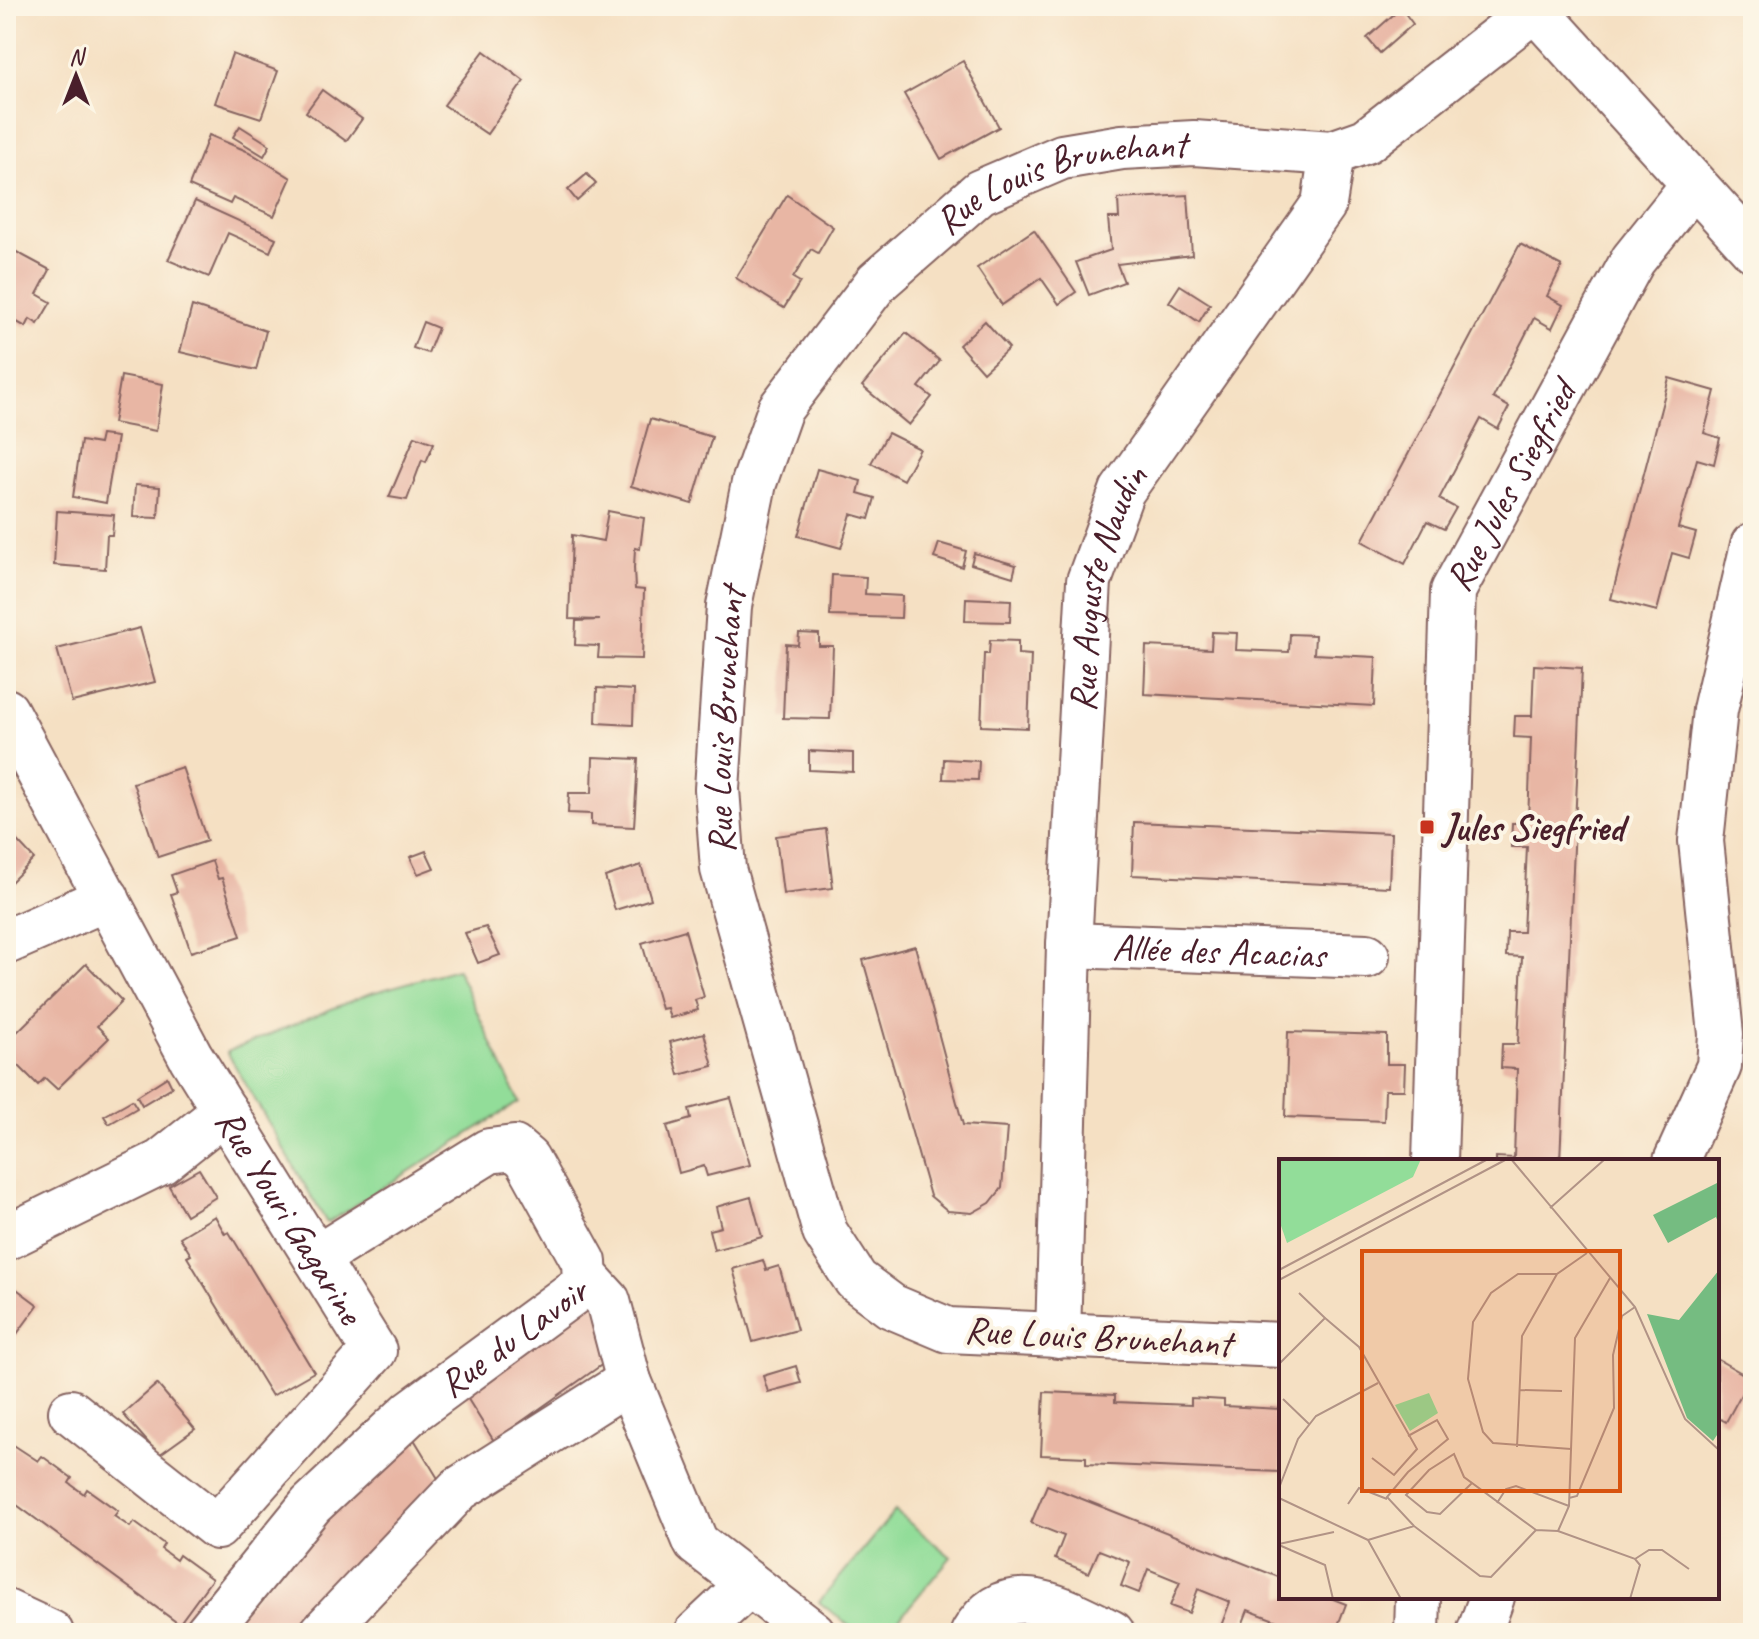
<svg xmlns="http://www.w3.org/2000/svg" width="1759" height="1639" font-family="Caveat,sans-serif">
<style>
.pitch{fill:#92dd99;stroke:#6e7e62;stroke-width:2}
.building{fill:#e8b6a4}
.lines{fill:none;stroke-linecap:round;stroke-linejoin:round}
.minor-casing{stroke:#866360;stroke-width:48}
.major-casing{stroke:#866360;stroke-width:48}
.minor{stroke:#fff;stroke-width:44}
.major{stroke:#fff;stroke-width:44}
.poi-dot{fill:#c8321e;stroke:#fcf5e5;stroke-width:3}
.labels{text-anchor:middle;stroke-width:8;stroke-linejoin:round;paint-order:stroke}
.street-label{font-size:38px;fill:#4a1f2b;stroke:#fcf5e5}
.poi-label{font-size:38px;font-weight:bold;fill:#4a1f2b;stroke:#fcf5e5;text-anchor:start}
.inset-road{fill:none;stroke:#b19386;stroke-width:2}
.view{fill:#d8530f;fill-opacity:0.15;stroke:#d8530f;stroke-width:4}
.inset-edge{fill:none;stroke:#4a1f2b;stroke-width:4}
</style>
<rect width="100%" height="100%" fill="#fcf5e5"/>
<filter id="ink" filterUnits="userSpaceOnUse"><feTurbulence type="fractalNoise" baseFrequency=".0125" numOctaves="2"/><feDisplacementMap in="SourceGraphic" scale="16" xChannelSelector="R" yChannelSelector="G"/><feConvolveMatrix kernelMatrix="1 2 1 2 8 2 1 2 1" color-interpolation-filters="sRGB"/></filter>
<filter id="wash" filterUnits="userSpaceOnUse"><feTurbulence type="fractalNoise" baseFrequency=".006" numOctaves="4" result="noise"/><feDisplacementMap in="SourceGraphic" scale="32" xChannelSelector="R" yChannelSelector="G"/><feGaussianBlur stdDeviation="1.8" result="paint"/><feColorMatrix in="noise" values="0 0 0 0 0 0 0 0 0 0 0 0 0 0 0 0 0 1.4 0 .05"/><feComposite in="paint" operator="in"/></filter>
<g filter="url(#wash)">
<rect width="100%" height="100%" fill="#f5e0c3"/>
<g class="pitch">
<path d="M457 969 519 1102 327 1223 227 1052 368 994Z"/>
<path d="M895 1511 951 1557 887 1633H858L819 1602Z"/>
</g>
<g id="blocks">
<g class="building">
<path d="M1401 8 1413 24 1380 53 1367 38Z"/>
<path d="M484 51 524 81 487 134 444 105Z"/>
<path d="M232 54 278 71 261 118 215 103Z"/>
<path d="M963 61 999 127 941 159 904 94Z"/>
<path d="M322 90 362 119 346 141 306 112Z"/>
<path d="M240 126 270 145 264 156 233 137Z"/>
<path d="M209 135 249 152 291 178 274 216 233 198 230 204 189 186Z"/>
<path d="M587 174 596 184 577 201 568 190Z"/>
<path d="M787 195 833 227 818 253 811 249 793 278 800 282 784 308 736 278Z"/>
<path d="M1188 195 1192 255 1117 264 1124 282 1089 295 1076 262 1111 250 1108 218H1119L1118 199Z"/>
<path d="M195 201 276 238 270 252 228 233 209 277 168 260Z"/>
<path d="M1034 230 1076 292 1059 304 1041 278 1002 305 977 268Z"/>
<path d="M1520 244 1562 266 1547 296 1563 305 1552 328 1534 318 1493 398 1509 407 1498 429 1481 419 1439 499 1456 508 1444 529 1427 521 1405 564 1362 541Z"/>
<path d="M11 249 50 270 37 294 51 302 38 324 30 319 26 327 6 316V258Z"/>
<path d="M1180 285 1210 304 1199 322 1169 302Z"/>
<path d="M192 306 266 331 256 370 180 352Z"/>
<path d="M985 321 1009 348 983 372 959 345Z"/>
<path d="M423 322 438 328 428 353 413 348Z"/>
<path d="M906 333 940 361 919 387 932 397 909 425 862 386Z"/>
<path d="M121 376 163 384 156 431 113 423Z"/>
<path d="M1669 378 1715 391 1704 433 1720 438 1714 464 1697 459 1678 528 1696 533 1689 558 1672 553 1657 611 1611 599Z"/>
<path d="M650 419 712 437 692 504 631 486Z"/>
<path d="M888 433 920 449 903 480 871 463Z"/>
<path d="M101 435 117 437 106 503 73 497 81 441 99 444Z"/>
<path d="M415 436 434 443 426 462 422 460 407 500 389 497Z"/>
<path d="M817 469 861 481 858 493 875 498 869 519 851 514 841 548 798 536Z"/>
<path d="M135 485 160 487 158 518 133 517Z"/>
<path d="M57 511 114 515 112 535H107L105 569 54 565Z"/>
<path d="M608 511 644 518 640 549 635 548 634 568 635 589 644 590 642 659 598 658 599 646 575 645 576 621 600 620 569 619 572 535 603 541Z"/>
<path d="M939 543 966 551 962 567 934 558Z"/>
<path d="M974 553 1016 565 1013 577 971 564Z"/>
<path d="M832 575 866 577 865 594 902 596 901 618 830 616Z"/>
<path d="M966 598 1011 600 1010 622 965 621Z"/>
<path d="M140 628 155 682 72 702 57 649Z"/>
<path d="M1212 632 1237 633 1236 650 1289 652 1290 634 1315 635 1314 654 1376 657 1374 706 1144 694 1146 646 1211 649Z"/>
<path d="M799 633 819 634V646H833L830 719 783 718 786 644 798 645Z"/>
<path d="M990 640 1018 641V654L1031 655 1028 728 981 726 984 654H989Z"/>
<path d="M1534 665 1582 668 1560 1161H1496V1157L1514 1158 1517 1069 1501 1068 1502 1044H1518L1522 957 1506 956 1507 932H1523L1527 847H1511L1512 823H1528L1531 738 1514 737 1515 716H1532Z"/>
<path d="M597 688 634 690 633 725 596 723Z"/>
<path d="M809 751 853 753V772L809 770Z"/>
<path d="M593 757 638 759 634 827 591 825V814L568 813 569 793H592Z"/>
<path d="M944 759 979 761 978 780 943 779Z"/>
<path d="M182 767 207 841 158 857 133 783Z"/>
<path d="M1134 822 1391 833 1389 887 1132 875Z"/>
<path d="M6 829 34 859 6 887Z"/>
<path d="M826 829 833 888 783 894 776 836Z"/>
<path d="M426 851 434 868 418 874 410 857Z"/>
<path d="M212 861 218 879 222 878 241 936 191 952 171 894 177 892 171 875Z"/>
<path d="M641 865 651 899 615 910 605 877Z"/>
<path d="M486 927 500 955 478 963 465 933Z"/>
<path d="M685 930 704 997 695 1000 698 1010 670 1018 667 1008 661 1009 642 943Z"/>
<path d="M915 946 963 1125 1007 1128 1002 1188 990 1203 972 1213 948 1211 930 1196 863 960Z"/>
<path d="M86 964 122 1001 97 1026 109 1038 57 1089 45 1078 38 1085 6 1053V1043Z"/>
<path d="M1288 1032 1387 1035V1064H1405L1404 1090H1385L1384 1121 1285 1117Z"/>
<path d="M704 1033 713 1066 679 1075 670 1042Z"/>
<path d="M167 1077 172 1087 142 1105 137 1096Z"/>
<path d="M731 1098 750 1165 707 1176 704 1166 679 1173 667 1126 691 1119 689 1109Z"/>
<path d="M132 1100 137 1108 109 1124 104 1116Z"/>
<path d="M199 1169 216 1197 186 1215 169 1186Z"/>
<path d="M751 1197 762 1237 714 1250 709 1230 721 1227 716 1207Z"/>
<path d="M215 1216 225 1234 229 1232 314 1372 272 1396 187 1257 191 1255 180 1237Z"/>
<path d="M763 1260 766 1270 779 1266 797 1330 753 1342 733 1269Z"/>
<path d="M6 1281 38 1305 6 1349Z"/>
<path d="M591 1296 617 1354 494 1441 461 1388Z"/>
<path d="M1717 1359 1750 1378 1726 1422 1717 1417Z"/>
<path d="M796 1366 801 1383 768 1392 763 1376Z"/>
<path d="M157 1384 195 1429 159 1455 123 1414Z"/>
<path d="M1044 1392 1115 1395V1402L1191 1405V1398L1224 1400V1406L1281 1409V1472L1086 1464V1457L1041 1455Z"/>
<path d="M409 1431 442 1485 303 1633H224L342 1494Z"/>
<path d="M9 1442 38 1461 42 1456 72 1478 69 1483 84 1494 87 1489 118 1511 114 1516 130 1527 134 1522 164 1544 161 1549 176 1560 179 1555 212 1579 179 1624 6 1497Z"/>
<path d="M1047 1485 1281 1578V1597H1328L1346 1604 1335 1633 1298 1630 1297 1633H1275L1280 1622 1248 1610 1239 1633 1221 1626 1230 1602 1198 1589 1189 1613 1170 1606 1180 1582 1148 1569 1139 1593 1121 1586 1130 1562 1099 1550 1089 1573 1055 1559 1064 1536 1031 1523Z"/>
</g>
</g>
</g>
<g filter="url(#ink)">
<use href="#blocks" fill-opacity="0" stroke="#866360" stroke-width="2"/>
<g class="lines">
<defs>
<g id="minor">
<path id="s1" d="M6 711 191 1057 374 1351 217 1527 71 1412"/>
<path d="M6 942 107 898"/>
<path id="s2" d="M1069 945 1367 956"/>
<path id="s3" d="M1435 1161 1453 591 1633 260 1693 185"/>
<path d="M1676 1161 1719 1066 1721 1034 1701 841 1715 710 1753 545"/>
<path d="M6 1238 161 1162 225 1111"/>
<path d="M587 1278 608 1301 629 1381"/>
<path id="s4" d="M1058 1336 1069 945 1089 581 1122 491 1324 204 1332 153 1366 141 1535 9"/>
<path id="s5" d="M1281 1345 948 1330 891 1306 856 1280 825 1232 723 869 717 789 729 606 754 483 780 409 877 282 980 192 1062 157 1122 147 1194 143 1332 153"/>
<path d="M6 1612 51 1633"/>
<path id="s6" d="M207 1633 311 1505 411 1412 585 1284 584 1262 527 1159 514 1148 489 1151 316 1258"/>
<path d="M322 1633 459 1489 629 1381 696 1543 813 1633"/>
<path d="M697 1633 749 1584"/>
<path d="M973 1633C1008 1573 1066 1611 1112 1633"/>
<path d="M1417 1633 1418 1597"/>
<path d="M1479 1633 1492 1597"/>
</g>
<path id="major" d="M1532 6 1753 249"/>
</defs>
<use href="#minor" class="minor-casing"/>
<use href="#major" class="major-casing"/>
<use href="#minor" class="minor"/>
<use href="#major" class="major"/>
</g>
</g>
<rect class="poi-dot" x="1419" y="819" width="16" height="16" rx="4"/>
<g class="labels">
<g class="street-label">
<text dy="13" stroke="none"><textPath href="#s5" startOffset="1718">Rue Louis Brunehant</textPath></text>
<text dy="13" stroke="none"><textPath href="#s3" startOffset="690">Rue Jules Siegfried</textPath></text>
<text dy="13" stroke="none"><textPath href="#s4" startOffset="752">Rue Auguste Naudin</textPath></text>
<text dy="13" stroke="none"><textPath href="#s5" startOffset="1022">Rue Louis Brunehant</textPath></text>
<text dy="13" stroke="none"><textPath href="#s2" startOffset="150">Allée des Acacias</textPath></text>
<text dy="13" stroke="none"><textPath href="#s1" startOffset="580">Rue Youri Gagarine</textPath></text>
<text dy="13" stroke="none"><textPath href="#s6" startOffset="428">Rue du Lavoir</textPath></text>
<text transform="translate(1098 1336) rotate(3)" y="13">Rue Louis Brunehant</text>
</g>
<g class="poi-label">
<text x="1443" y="840">Jules Siegfried</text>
</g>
</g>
<g transform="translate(1279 1159)">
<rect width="440" height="440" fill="#f5e0c3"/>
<path d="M440 23V66L437 58 389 84 374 56ZM440 111V273L434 282 408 259 368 155 400 161Z" fill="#75bc81"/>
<path d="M0 0H142L134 18 8 84 0 61ZM150 234 159 254 131 272 116 246Z" fill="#92dd99"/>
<path class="inset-road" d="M232 0 356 148 406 260 440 291M271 49 326 0M0 111 209 0M278 115H239L212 134 194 163 189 220 204 273 214 284 292 290M0 121 228 0M46 159 80 188 138 290 115 316 93 299M0 205 46 159 20 134M240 231 283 232M4 240 30 265M129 277 158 261 169 280 129 313 108 338 135 367M238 288 243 177 278 115 308 94M193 324 161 355 148 353 127 336 150 311 175 295 185 318 257 371 279 372 356 400 370 391H383L410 410M0 329 19 280 37 257 99 224M0 339 89 381M290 339 298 337 335 249 334 196 343 157 356 148M218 344 227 330 237 327 290 347M69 345 80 329 108 340M279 372 290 347 296 179 331 119M89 381 135 367 201 417 212 418 257 371M89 381 122 440M0 385 55 373M0 386 46 406 54 440M351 440 361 406 356 400"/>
<path class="view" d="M83 92H341V332H83Z"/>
<rect width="440" height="440" class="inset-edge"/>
</g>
<rect width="1759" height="1639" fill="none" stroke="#fcf5e5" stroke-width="32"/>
<g transform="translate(76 76)" stroke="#fcf5e5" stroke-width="6" paint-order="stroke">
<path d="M0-6L14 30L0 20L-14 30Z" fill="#4a1f2b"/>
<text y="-12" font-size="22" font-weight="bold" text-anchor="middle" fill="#4a1f2b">N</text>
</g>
</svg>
